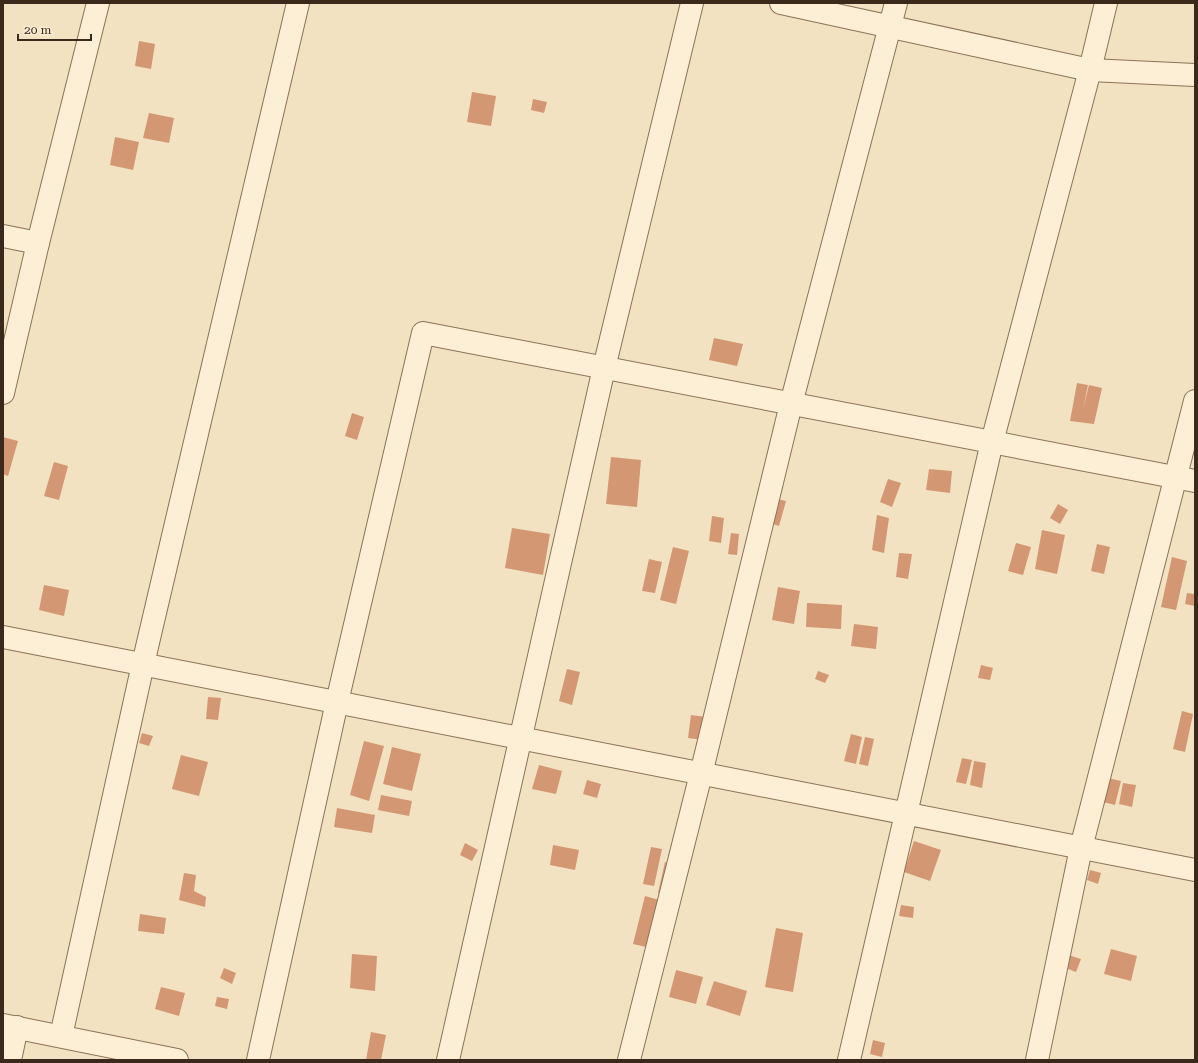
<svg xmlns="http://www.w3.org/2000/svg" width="1198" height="1063" font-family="'Roboto Serif',serif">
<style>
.building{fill:#d39873}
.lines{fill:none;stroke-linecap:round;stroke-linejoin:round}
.minor-casing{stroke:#8d7257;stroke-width:24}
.minor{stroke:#fcefd5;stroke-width:22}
</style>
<rect width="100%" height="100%" fill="#f2e2c1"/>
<g class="building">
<path d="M139 41 155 44 151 69 135 66Z"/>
<path d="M472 92 496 96 491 126 467 122Z"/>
<path d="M533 99 547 102 544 113 531 110Z"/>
<path d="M149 113 174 118 169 143 143 138Z"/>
<path d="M115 137 139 142 133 170 110 165Z"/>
<path d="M714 338 743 344 737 366 709 360Z"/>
<path d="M1077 383 1088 385 1083 409 1089 385 1102 388 1094 424 1070 421Z"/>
<path d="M352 413 364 417 357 440 345 436Z"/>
<path d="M3 437 18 441 8 476 3 474Z"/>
<path d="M611 457 641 460 637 507 606 504Z"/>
<path d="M54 462 68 466 59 500 44 496Z"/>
<path d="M929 469 952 471 950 493 926 490Z"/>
<path d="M888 479 901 483 892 507 880 502Z"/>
<path d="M773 498 786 501 779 526 767 522Z"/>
<path d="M1058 504 1068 510 1060 524 1050 518Z"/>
<path d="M877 515 889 518 884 553 872 550Z"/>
<path d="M712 516 724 518 721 543 709 541Z"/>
<path d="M512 528 550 534 543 575 505 568Z"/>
<path d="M1042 530 1065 535 1057 574 1035 569Z"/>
<path d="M731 533 739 534 737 555 728 554Z"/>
<path d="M1016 543 1031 547 1023 575 1008 571Z"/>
<path d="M1097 544 1110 547 1104 574 1091 571Z"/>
<path d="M673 547 689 551 676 604 660 600Z"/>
<path d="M899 553 912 554 908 579 896 577Z"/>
<path d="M1172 557 1187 561 1176 610 1161 607Z"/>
<path d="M649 559 662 562 655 593 642 591Z"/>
<path d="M44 585 69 590 64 616 39 610Z"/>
<path d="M778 587 800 591 794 624 772 620Z"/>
<path d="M1187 593 1195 594V606L1185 604Z"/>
<path d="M807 603 842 605 841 629 806 627Z"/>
<path d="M854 624 878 627 876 649 851 646Z"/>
<path d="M981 665 993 668 990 680 978 678Z"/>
<path d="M567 669 580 672 572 705 559 701Z"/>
<path d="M818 671 829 675 825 683 815 679Z"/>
<path d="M208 697 221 698 218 720 206 719Z"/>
<path d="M1182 711 1193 714 1185 752 1173 749Z"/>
<path d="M691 715 706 717 703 740 688 738Z"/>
<path d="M142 733 153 736 149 746 139 743Z"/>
<path d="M851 734 862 737 856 764 844 761Z"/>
<path d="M865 737 874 739 868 766 859 764Z"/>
<path d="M364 741 384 746 369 801 350 795Z"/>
<path d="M392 747 421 754 412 791 383 784Z"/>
<path d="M181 755 208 762 199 796 172 789Z"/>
<path d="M962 758 972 760 966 784 956 782Z"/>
<path d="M974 761 986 763 982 788 970 785Z"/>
<path d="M539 765 562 771 556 794 532 789Z"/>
<path d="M1108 778 1121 781 1115 805 1103 802Z"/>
<path d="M587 780 601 784 597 798 583 794Z"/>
<path d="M1123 783 1136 785 1132 807 1119 804Z"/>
<path d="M381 795 412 801 409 816 378 810Z"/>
<path d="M337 808 375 815 372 833 334 827Z"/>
<path d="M914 841 941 850 930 881 904 872Z"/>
<path d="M465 843 478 850 472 861 460 855Z"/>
<path d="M553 845 579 850 575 870 550 865Z"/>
<path d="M651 847 662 849 654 886 643 884Z"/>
<path d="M665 862 675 864 668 895 658 893Z"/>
<path d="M1090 870 1101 873 1098 884 1087 880Z"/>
<path d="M184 873 196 875 194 891 206 897 205 907 179 900Z"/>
<path d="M645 896 663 901 651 948 633 944Z"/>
<path d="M901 905 914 907 913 918 899 916Z"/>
<path d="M140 914 166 918 164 934 138 931Z"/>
<path d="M776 928 803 933 793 992 765 987Z"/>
<path d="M1111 949 1137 956 1131 981 1104 974Z"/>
<path d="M352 954 377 956 375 991 350 988Z"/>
<path d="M1068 955 1081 959 1076 972 1063 967Z"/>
<path d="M224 968 236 973 232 984 220 978Z"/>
<path d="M676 970 703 977 696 1004 669 997Z"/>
<path d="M714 981 747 991 740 1016 706 1005Z"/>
<path d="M161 987 185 993 179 1016 155 1009Z"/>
<path d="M217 997 229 999 227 1009 215 1006Z"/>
<path d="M371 1032 386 1035 381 1060H366Z"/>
<path d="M873 1040 885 1043 882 1057 870 1054Z"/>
</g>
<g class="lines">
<defs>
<g id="minor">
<path d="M781 3 1090 70 1195 75"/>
<path d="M3 236 38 243"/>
<path d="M3 393 38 243 98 3"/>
<path d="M3 637 1195 870"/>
<path d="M3 1025 177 1060"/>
<path d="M61 1036 143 664 298 3"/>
<path d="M10 1060 17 1027"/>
<path d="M258 1060 337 702 423 333 1195 481"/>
<path d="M448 1060 604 368 692 3"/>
<path d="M629 1060 701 774 791 404 896 3"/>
<path d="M849 1060 992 442 1090 70 1106 3"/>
<path d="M1037 1060 1081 848 1195 401"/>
</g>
</defs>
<use href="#minor" class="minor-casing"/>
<use href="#minor" class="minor"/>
</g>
<rect width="1198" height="1063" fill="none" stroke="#3b2a1c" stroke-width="8"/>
<path d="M18 34v6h73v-6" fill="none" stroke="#3b2a1c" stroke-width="2"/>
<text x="24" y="34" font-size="12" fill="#3b2a1c" stroke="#f8ecd1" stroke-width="3" paint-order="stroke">20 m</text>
</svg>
